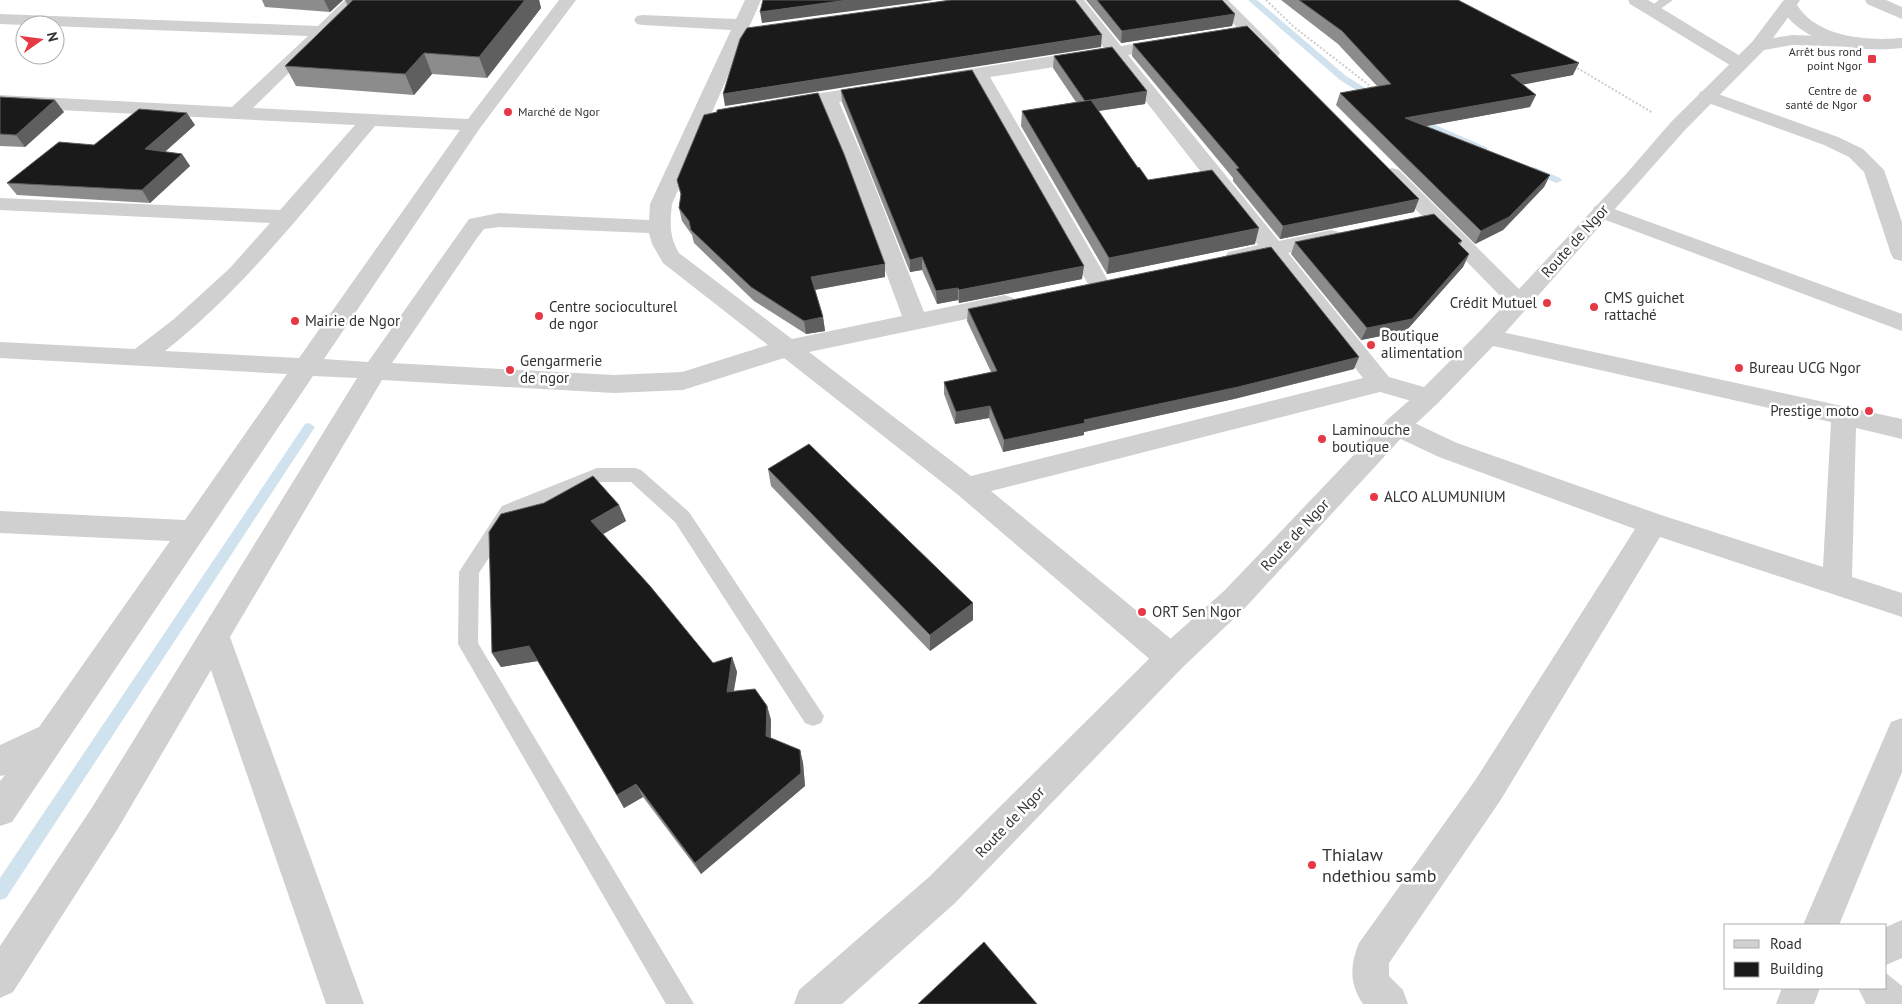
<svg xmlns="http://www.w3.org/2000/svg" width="1902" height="1004" font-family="'PT Sans',sans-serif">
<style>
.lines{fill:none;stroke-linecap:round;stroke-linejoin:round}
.stream{fill:#cfe2ee;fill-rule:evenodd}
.path{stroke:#cdcdcd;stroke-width:2;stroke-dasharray:2 2;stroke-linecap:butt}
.service{fill:#d0d0d0;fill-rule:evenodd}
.minor{fill:#d0d0d0;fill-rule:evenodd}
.tertiary{fill:#d0d0d0;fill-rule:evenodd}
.wall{fill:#8c8c8c}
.shaded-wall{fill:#5f5f5f}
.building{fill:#1a1a1a;stroke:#5f5f5f}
.poi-dot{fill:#e63946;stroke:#fff;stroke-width:2}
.labels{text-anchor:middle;stroke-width:5;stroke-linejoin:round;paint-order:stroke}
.far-poi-label{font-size:12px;fill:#333;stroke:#fff;text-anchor:end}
.street-label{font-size:15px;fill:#333;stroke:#fff}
.poi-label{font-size:15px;fill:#333;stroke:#fff;text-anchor:start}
.near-poi-label{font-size:18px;fill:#333;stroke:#fff;text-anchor:start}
</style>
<rect width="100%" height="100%" fill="#fff"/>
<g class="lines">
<g class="stream">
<path d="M1248 0H1257L1346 76 1378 96V100H1372L1340 80Z"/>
<path d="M1412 115 1486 147 1488 149 1483 152 1480 151 1409 120V116Z"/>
<path d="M1534 167 1560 178 1562 180 1557 183 1554 182 1531 172V168Z"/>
<path d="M309 423 315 427 313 430 6 898 0 900V878L305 424Z"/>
</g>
<g class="path">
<path d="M1266 0 1294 27 1374 89"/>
<path d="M1574 66 1653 113"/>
</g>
<g class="service">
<path d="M1659 0H1673L1656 12H1648L1646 10Z"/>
<path d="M597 468H635L641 470 689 512 824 716 821 723 813 726 805 723 675 522 631 482H599L516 516 479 573 478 643 694 1004H666L458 644 459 572 502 506Z"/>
</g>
<g class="minor">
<path d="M345 0H363L253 108 468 119 559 0H576L480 128 324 359 368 362 469 219 499 213 649 220 650 204 731 30 643 25 637 24 634 20 637 16 643 15 736 19 745 0H761L672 204C670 222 669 237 679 253L792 339 902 316 847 167 821 105 783 111 776 109 774 105 776 101 783 99 879 84 886 86 888 90 886 94 839 102 867 167 924 312 1005 295 1013 298 1017 303 1013 308 1005 311 809 352 971 476 1363 378 1268 257 1236 264 1228 262 1225 257 1228 252 1258 245 1112 58 990 77 1110 284 1107 289 1099 291 1091 289 1088 284 973 80 939 86 932 84 930 80 932 76 939 74 1104 48 1067 0H1084L1121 46 1170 38 1176 39 1179 43 1176 47 1128 55 1279 241 1331 230 1339 232 1342 237 1339 242 1288 253 1389 377 1438 391 1442 397 1438 403 1429 406 1380 392 991 491 1182 648 1186 658 1182 668 1171 671 1160 668 957 494 784 358 683 390 614 393 382 380 230 637 364 1004H326L211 670 117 830 13 992 0 998V946L93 806 357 378 313 376 12 822 0 826V781L5 775 0 776V745L39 727 170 541 0 533V511L185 520 287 374 0 358V342L135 349 174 319 230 268 270 223 0 210V198L280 210 355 125 0 107V95L232 107 308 36 0 24V14L318 26ZM375 126 460 130 299 358 165 351C246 287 309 204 375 126ZM499 227 649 233 652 244 663 263 768 345 682 372 614 375 392 363 477 238 484 229Z"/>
<path d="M1211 0H1228L1277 49 1280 53 1277 57 1271 58 1265 57Z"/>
<path d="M1628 0H1648L1745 59 1748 63 1745 67 1739 68 1733 67 1630 4Z"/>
<path d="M1784 0H1800L1797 5C1818 38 1867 41 1902 38V48C1866 52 1818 48 1791 21 1787 17 1784 10 1781 5Z"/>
<path d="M1865 0H1886L1902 7V19L1867 4Z"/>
<path d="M1707 90 1838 137 1863 149 1884 170 1902 222V261L1894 259 1891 254 1864 172 1849 157 1824 145 1700 100 1698 96 1700 92Z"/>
<path d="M1392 168 1399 170 1527 297 1531 302 1527 307 1519 310 1511 307 1385 178 1382 174 1385 170Z"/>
<path d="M1603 205 1902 314V331L1595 216 1592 211 1595 206Z"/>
<path d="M1488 329 1902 419V439L1856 428 1852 577 1902 593V617L1660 537 1500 801 1389 963V976L1403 990 1408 1004H1363C1349 983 1350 965 1359 943L1476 779 1635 529 1439 457 1388 433 1384 426 1388 419 1397 417 1406 419 1457 443 1661 515 1823 567 1831 422 1480 343 1476 337 1480 331Z"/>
<path d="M1902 718V772L1839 925H1803L1891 722Z"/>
<path d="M1902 920V958L1886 965V927Z"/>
<path d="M1886 973 1902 986V1004H1866L1858 988H1886Z"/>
<path d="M1782 988H1820L1814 1004H1776Z"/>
</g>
<path class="tertiary" d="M1789 0 1795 1 1797 5 1773 38 1792 35 1856 37 1862 38 1865 42 1862 46 1856 47 1792 45 1764 50 1685 130 1496 343 1438 403 1406 433 1244 609 1182 668 955 903 842 1004H794L799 990 929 877 1160 648 1224 591 1388 419 1420 391 1480 331 1627 173 1671 122 1752 42 1783 1Z"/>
</g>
<g class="wall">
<path d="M262 0H343L330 12 265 7Z"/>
<path d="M345 0H539L541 8 487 78 432 74 414 95 296 86 285 66 348 6Z"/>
<path d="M1086 0H1222L1235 14 1232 26 1121 43Z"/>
<path d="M1281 0H1458L1573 75 1523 84 1530 107 1425 126 1550 175 1544 187 1503 230 1475 244 1336 105 1340 93 1377 86 1338 44Z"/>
<path d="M1133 44 1414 212 1280 239 1233 181V178L1132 56Z"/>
<path d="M1054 56 1147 91 1145 104 1099 111 1138 168 1148 180 1255 244 1107 274 1021 126 1022 111 1076 102 1053 68Z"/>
<path d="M841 90 1082 279 959 303 958 300 937 304 922 270 910 272 842 102Z"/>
<path d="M0 97 64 112 25 147 0 146Z"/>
<path d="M195 125 165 152 182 154 190 166 150 203 17 195 7 183 94 145Z"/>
<path d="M677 180 885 264V277L815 290 823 317 825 331 806 334 754 301 694 243 692 235 682 221 679 208 681 196Z"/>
<path d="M1462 241 1460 245 1469 254 1463 267 1406 331 1361 340 1291 254 1295 242Z"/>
<path d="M968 309 1354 369 1234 399 1084 432V435L1003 452 989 418 955 424 944 394V382L991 372 967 321Z"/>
<path d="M768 469 973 603V620L930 651 771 486Z"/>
<path d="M619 505 626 521 603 534 713 663 732 657 737 672 734 691 767 706 771 720V738L800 750 803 763 805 786 701 874 643 797 624 808 538 661 501 667 492 653Z"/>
</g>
<g class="shaded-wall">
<path d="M324 0H343L330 12Z"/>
<path d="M525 0H539L541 8 487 78 479 57Z"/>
<path d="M848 0H934L762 23 760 12Z"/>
<path d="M1235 14 1232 26 1121 43 1122 31Z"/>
<path d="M1102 35 1101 47 725 106 723 94Z"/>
<path d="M424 53 432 74 414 95 405 74Z"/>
<path d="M1579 63 1573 75 1506 88 1511 75Z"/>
<path d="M1147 91 1145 104 1084 113 1085 101Z"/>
<path d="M1536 95 1530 107 1400 131 1405 118Z"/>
<path d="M55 100 64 112 25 147 16 135Z"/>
<path d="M187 113 195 125 153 162 145 149Z"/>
<path d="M182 154 190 166 150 203 142 190Z"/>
<path d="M1550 175 1544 187 1503 230 1475 244 1481 231Z"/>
<path d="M1419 199 1414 212 1280 239 1283 226Z"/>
<path d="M1259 228 1255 244 1107 274 1109 258Z"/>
<path d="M1469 254 1463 267 1406 331 1361 340 1367 328Z"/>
<path d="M922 257V270L910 272V260Z"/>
<path d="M885 264V277L813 290 811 277Z"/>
<path d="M1084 266 1082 279 959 303V290Z"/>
<path d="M958 288V300L937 304 936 291Z"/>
<path d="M823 317 825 331 806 334 804 321Z"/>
<path d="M1359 357 1354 369 1234 399 1084 432V435L1003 452 1004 440 1084 420Z"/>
<path d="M990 406 989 418 955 424 956 412Z"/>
<path d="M619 505 626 521 598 537 591 521Z"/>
<path d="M973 603V620L930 651V635Z"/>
<path d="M529 646 538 661 501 667 492 653Z"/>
<path d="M732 657 737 672 731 706 727 692Z"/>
<path d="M767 706 771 720 770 750 766 736Z"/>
<path d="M800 750 803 763 805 786 701 874 695 863Z"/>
<path d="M636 784 643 797 624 808 617 795Z"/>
</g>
<g class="building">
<path d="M353 0H525L479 57 424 53 405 74 285 66Z"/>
<path d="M763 0H848L760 12Z"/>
<path d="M951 0H1075L1102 35 723 94 740 39 747 28Z"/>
<path d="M1097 0H1222L1235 14 1122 31Z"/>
<path d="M1299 0H1458L1579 63 1511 75 1536 95 1405 118 1550 175 1509 217 1481 231 1340 93 1391 84 1342 31Z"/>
<path d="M1247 26 1419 199 1283 226 1236 169 1239 168 1133 44Z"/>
<path d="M1112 47 1147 91 1085 101 1054 56Z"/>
<path d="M972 70 1084 266 959 290 958 288 936 291 922 257 910 260 841 90Z"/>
<path d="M818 93 844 154 885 264 811 277 823 317 804 321 751 287 691 230 689 221 679 208 681 194 677 180 704 115 717 112V110Z"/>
<path d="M0 97 55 100 16 135 0 134Z"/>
<path d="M1091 100 1138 168 1139 167 1148 180 1212 170 1259 228 1109 258 1022 111Z"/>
<path d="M139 109 187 113 145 149 182 154 142 190 7 183 59 142 94 145Z"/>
<path d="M1434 214 1462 241 1458 243 1469 254 1412 319 1367 328 1295 242Z"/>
<path d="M1271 247 1359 357 1238 387 1084 420 1085 423 1004 440 990 406 956 412 944 382 997 371 968 309Z"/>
<path d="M809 444 973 603 930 635 768 469Z"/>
<path d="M593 476 619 505 591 521 650 586 713 663 732 657 727 692 755 689 767 706 766 736 800 750 801 773 695 863 636 784 617 795 529 646 492 653 489 532 501 514 544 503Z"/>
<path d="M984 942 1037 1004H918Z"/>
</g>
<g class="poi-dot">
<rect x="1867" y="54" width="10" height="10" rx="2.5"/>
<circle cx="1867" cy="98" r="5"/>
<circle cx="508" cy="112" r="5"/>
<circle cx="1547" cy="303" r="5"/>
<circle cx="1594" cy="307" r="5"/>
<circle cx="539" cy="316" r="5"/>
<circle cx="295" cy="321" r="5"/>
<circle cx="1371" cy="345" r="5"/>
<circle cx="1739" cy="368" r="5"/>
<circle cx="510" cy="370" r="5"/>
<circle cx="1869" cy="411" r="5"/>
<circle cx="1322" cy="439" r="5"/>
<circle cx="1374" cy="497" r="5"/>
<circle cx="1142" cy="612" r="5"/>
<circle cx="1312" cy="865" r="5"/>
</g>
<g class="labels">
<g class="far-poi-label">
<text x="1862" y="56">Arrêt bus rond<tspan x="1862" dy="14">point Ngor</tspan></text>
<text x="1857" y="95">Centre de<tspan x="1857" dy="14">santé de Ngor</tspan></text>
<text x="518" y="116" text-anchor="start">Marché de Ngor</text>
</g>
<g class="street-label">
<text transform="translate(1575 241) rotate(-48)" y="5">Route de Ngor</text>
<text transform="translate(1295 535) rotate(-47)" y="5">Route de Ngor</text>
<text transform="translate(1010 822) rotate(-46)" y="5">Route de Ngor</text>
</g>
<g class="poi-label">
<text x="1604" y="303">CMS guichet<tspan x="1604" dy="17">rattaché</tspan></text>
<text x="1537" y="308" text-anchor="end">Crédit Mutuel</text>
<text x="549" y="312">Centre socioculturel<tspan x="549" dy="17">de ngor</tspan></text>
<text x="305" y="326">Mairie de Ngor</text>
<text x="1381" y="341">Boutique<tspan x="1381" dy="17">alimentation</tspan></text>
<text x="520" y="366">Gengarmerie<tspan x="520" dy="17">de ngor</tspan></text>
<text x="1749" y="373">Bureau UCG Ngor</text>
<text x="1859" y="416" text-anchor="end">Prestige moto</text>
<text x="1332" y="435">Laminouche<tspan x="1332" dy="17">boutique</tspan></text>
<text x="1384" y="502">ALCO ALUMUNIUM</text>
<text x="1152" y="617">ORT Sen Ngor</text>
</g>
<g class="near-poi-label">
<text x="1322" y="861">Thialaw<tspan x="1322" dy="21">ndethiou samb</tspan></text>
</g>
</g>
<rect x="1724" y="924" width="162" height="65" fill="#ffffff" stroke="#adadad"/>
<rect x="1734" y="940" width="25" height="8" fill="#d0d0d0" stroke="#adadad"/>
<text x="1770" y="949" font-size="15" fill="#333333">Road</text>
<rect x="1734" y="962" width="25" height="15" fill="#1a1a1a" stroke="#adadad"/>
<text x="1770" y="974" font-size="15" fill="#333333">Building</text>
<g transform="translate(40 40) rotate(76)"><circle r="24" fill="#ffffff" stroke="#adadad"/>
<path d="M0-4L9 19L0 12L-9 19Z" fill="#e63946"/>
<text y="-8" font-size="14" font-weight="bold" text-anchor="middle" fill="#333333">N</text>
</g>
</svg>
